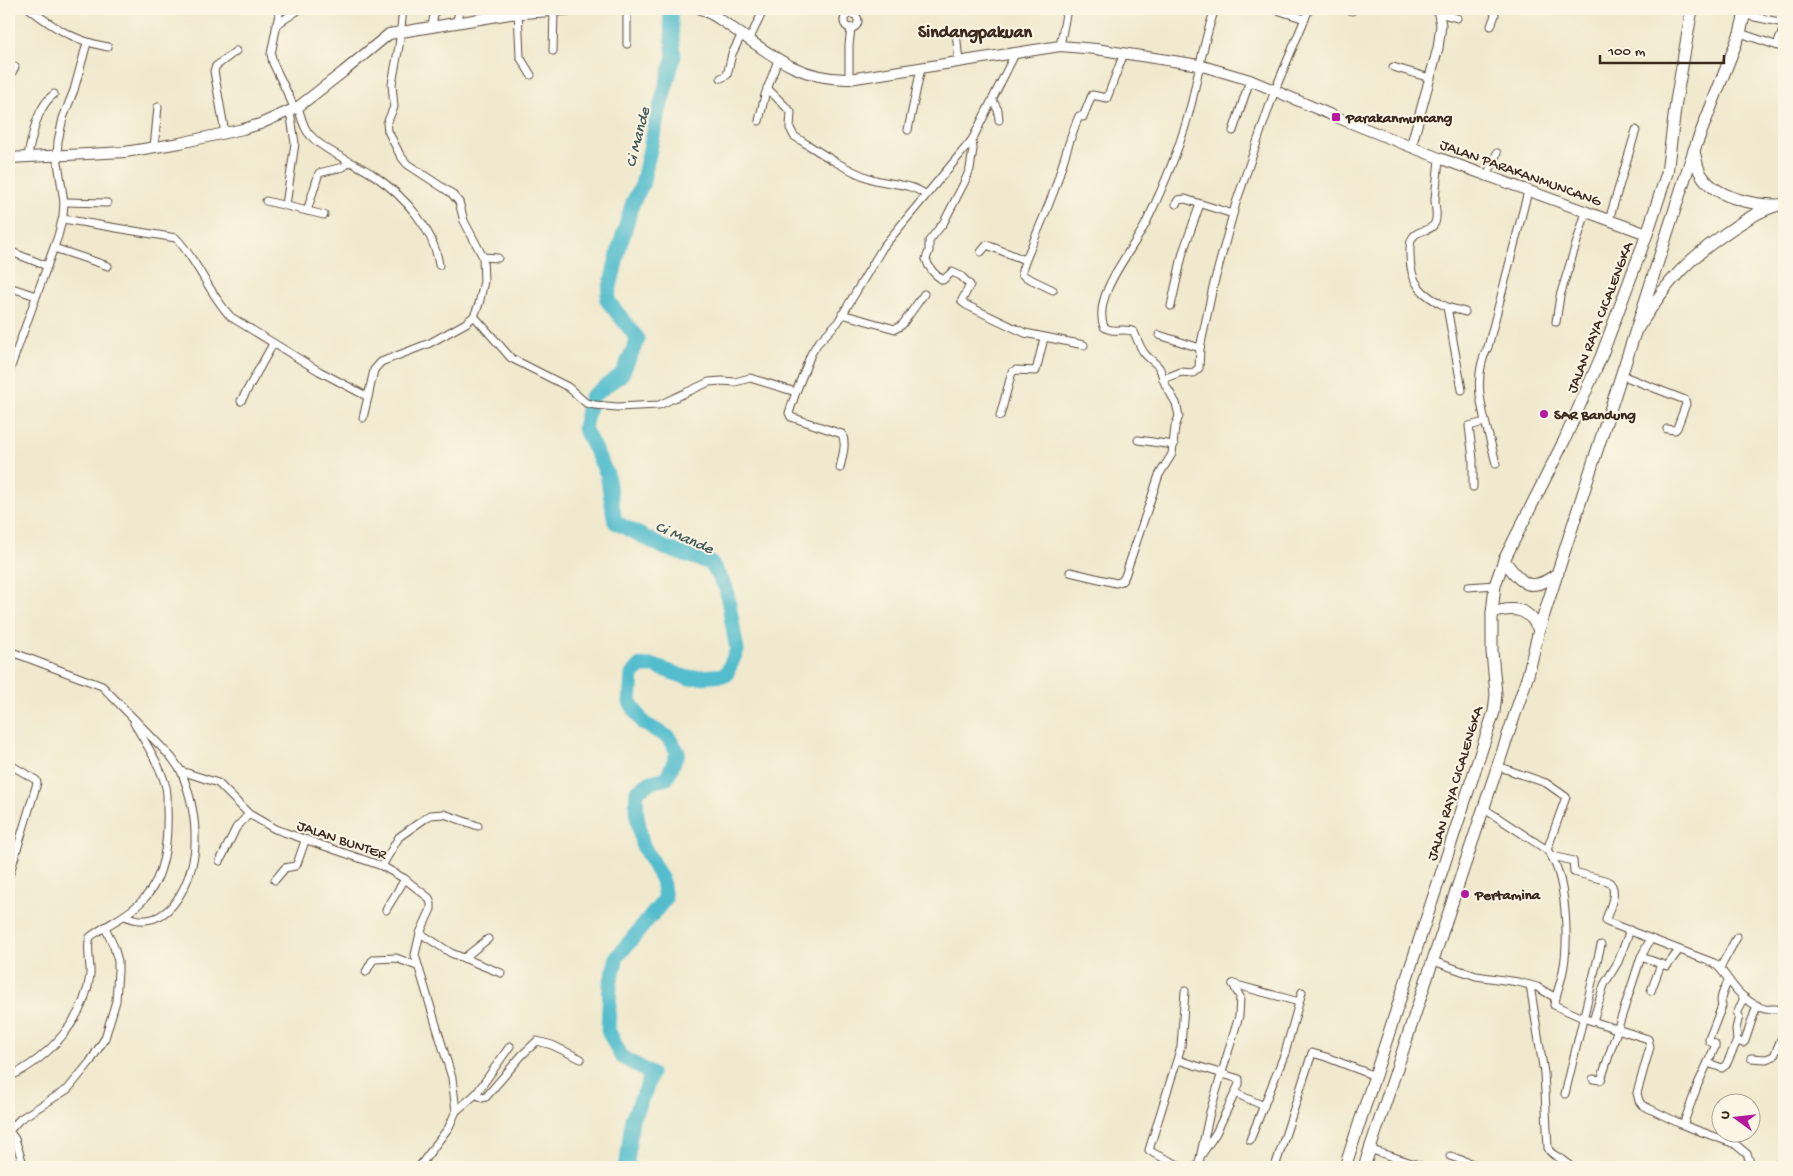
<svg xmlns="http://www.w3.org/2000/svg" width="1793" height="1176" font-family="'Gochi Hand',sans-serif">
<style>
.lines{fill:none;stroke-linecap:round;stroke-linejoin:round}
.river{stroke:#52bdcd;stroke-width:15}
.minor-casing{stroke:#564738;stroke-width:9}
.tertiary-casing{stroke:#564738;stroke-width:11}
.secondary-casing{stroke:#564738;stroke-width:12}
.primary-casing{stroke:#564738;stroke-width:13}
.trunk-casing{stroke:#564738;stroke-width:13}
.minor{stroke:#fff;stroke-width:7}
.tertiary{stroke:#fff;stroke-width:9}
.secondary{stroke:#fff;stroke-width:10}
.primary{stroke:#fff;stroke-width:11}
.trunk{stroke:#fff;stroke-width:11}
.poi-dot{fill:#b5179e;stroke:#fcf5e5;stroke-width:2}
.labels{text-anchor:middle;stroke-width:4;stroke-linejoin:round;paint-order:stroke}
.poi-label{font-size:15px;font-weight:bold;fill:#3b2a1e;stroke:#fcf5e5;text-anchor:start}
.street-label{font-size:15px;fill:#3b2a1e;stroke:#fcf5e5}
.water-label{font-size:16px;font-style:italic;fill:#435d5b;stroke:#fcf5e5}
.quarter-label{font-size:18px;font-weight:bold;fill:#3b2a1e;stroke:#fcf5e5}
</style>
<rect width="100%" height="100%" fill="#fcf5e5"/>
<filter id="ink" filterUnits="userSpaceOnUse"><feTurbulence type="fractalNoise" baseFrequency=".02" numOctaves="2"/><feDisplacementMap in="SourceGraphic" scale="10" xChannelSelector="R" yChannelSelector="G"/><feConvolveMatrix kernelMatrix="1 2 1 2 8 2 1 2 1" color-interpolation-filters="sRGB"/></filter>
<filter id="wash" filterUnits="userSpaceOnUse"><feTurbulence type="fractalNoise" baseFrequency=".0096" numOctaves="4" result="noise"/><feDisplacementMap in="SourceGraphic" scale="20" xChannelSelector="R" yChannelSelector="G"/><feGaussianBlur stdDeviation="1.12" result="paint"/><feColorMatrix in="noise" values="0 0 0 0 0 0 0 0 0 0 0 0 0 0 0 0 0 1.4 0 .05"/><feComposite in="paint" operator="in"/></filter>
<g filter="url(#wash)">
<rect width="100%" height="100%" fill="#f0e9ce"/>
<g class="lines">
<path class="river" d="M624 1167 627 1163 632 1119 646 1089 651 1074 621 1056 608 1030 610 985 617 957 665 899 662 880 642 844 636 809 637 791 651 782 667 778 678 752 668 737 643 723 630 702 632 675 640 666H654L688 678 726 675 737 650 726 588 711 563 665 548 615 522 607 474 584 428 591 397 622 374 638 339 607 300 619 249 633 202 642 185 657 118 674 57 670 13 667 9"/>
</g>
</g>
<g filter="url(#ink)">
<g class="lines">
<defs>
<g id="minor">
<path d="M30 9C55 29 76 41 108 47"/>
<path d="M280 9 271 54 273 63 295 109"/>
<path d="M627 9V44"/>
<path d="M1274 9 1305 19"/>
<path d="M1344 9 1352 11"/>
<path d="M518 11 520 57 531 75"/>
<path d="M1439 13 1457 18"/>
<circle cx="851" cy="21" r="7"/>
<path d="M1745 15 1784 23"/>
<path d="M457 22 459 9"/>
<path d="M276 25 300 9"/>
<path d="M432 26 435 9"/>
<path d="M1491 26 1495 15 1494 9"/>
<path d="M956 31 959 63"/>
<path d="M1740 33 1784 48"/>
<path d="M749 40 764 9"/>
<path d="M1777 45 1784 28"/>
<path d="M1060 46 1067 9"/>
<path d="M553 51 554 10"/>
<path d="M1393 67 1430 78"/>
<path d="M9 78 15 67"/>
<path d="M721 78 727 75 732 54 742 34"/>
<path d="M849 79V45L851 28"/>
<path d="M767 88 791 112 790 128 794 136C818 151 842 168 869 178 887 185 910 182 926 195"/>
<path d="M993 101 998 110 999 120"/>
<path d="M298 107C301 116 303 128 310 135 328 154 355 162 375 176 405 197 434 229 439 265"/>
<path d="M759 121 765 95 778 60"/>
<path d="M908 130 921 68"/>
<path d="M1233 131 1250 80"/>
<path d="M225 133 214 71 216 66 236 51"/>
<path d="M972 140 973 149 970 169 964 183 944 222 929 241V251L926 259C929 269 934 274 943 280L952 272 961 276 970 285 962 300V302L966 305 1025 333 1084 345"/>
<path d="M154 148 158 107"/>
<path d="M27 158C33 137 35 109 54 94"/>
<path d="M1439 158C1438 172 1436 186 1435 200 1435 207 1438 216 1435 223 1431 232 1418 229 1413 237 1409 242 1410 249 1410 255 1410 284 1422 295 1447 307L1462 390"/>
<path d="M1487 176 1497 153"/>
<path d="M266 201 324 215"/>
<path d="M64 202 107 203"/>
<path d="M1176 204 1178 200 1185 199 1233 214"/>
<path d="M286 205 295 143 290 111"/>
<path d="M307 211 319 173 343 167 349 162"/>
<path d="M63 219 176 238C198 261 209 294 231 317L319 371 368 397 363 418"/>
<path d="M1609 220 1636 130"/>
<path d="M54 248 108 266"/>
<path d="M9 251 47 266"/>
<path d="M981 252 987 245 1025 260"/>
<path d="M483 257 498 258"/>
<path d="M9 287 36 296"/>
<path d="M1053 290 1024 276 1022 274V270C1032 243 1045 216 1055 188 1063 164 1069 139 1079 116L1083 117 1092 95 1107 98 1124 53"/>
<path d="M1171 306 1183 252 1200 204"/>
<path d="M1447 307 1465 312"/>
<path d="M842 314 895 329 902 325 924 294"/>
<path d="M474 316 511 358 568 387 586 403 595 405 617 407 659 405 709 382 722 381 735 382 750 378 796 392"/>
<path d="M1556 322 1560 296 1586 212"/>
<path d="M1159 335 1200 348"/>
<path d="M9 372 58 236 63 216 64 202 57 156 58 141 63 118 74 90 87 43"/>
<path d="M1621 375 1685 400 1686 404 1677 428 1675 430 1667 429"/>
<path d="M1163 379C1160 363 1154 364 1145 354 1140 348 1137 339 1134 332 1124 327 1113 334 1104 327 1092 296 1131 252 1145 225 1164 186 1182 143 1192 101 1199 70 1204 39 1215 9"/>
<path d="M368 397 374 370 381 362 430 343 466 323 474 316 479 304 484 281 483 257 464 221 459 202 451 193 407 164 400 155 388 131 387 123 394 107 392 84 399 46 403 9"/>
<path d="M241 401 273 344"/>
<path d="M1000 416 1012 372 1016 370 1036 371 1044 338"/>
<path d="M1138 440 1174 445"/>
<path d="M1496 464C1488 426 1468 384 1488 347L1528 191"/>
<path d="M840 468C842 457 847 444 842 434L791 417 789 413 796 392 811 354 817 344 838 322 883 247 972 140 1015 54"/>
<path d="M1473 487V459L1469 426 1485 422"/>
<path d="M9 513 11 519 9 529"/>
<path d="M1070 572 1116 583 1122 581 1125 576 1159 475 1172 454 1175 427 1179 416 1176 403 1166 386 1163 379 1181 372 1193 373 1199 368 1200 348 1213 287 1236 203 1275 90 1309 9"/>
<path d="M1468 587 1495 585"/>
<path d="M9 651 102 686 172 758 181 771 218 783 249 814 275 829 382 866 405 879 429 898 431 904V909L420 933 415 955 452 1078 456 1111 449 1127 419 1167"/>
<path d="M9 764 36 780 37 783 9 876"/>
<path d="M1497 766 1546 783 1566 797 1547 850"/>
<path d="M1483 808 1547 850C1567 873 1569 942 1563 971 1561 983 1556 994 1554 1005L1583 1018 1648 1039 1650 1047 1637 1093 1639 1101 1642 1105 1683 1125 1735 1144 1747 1154 1749 1159V1167"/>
<path d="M1553 856 1573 861 1574 872 1608 881C1620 890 1609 908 1606 920L1607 922 1714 963C1727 973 1731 988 1745 998 1750 1002 1759 1008 1765 1009 1773 1010 1777 1007 1784 1011"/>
<path d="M220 861 236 828 249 814"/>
<path d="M382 866 399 837 430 815 444 814 478 826"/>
<path d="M275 880 285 868 295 866 297 864 305 841"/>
<path d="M386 910 405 879"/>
<path d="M125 916C130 918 135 920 140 920 176 923 195 871 195 843 196 818 190 793 181 771"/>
<path d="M420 933 451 953 501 973"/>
<path d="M1641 957 1667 966 1679 950"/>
<path d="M464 958 488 939"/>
<path d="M1433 961 1476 976 1518 982 1537 987 1556 998"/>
<path d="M1720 968 1737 937"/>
<path d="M366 972 372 961 375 959 396 958 417 966"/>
<path d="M1233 984 1299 1002"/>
<path d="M1530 985 1544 1073 1548 1148C1552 1158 1565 1157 1570 1167"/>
<path d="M1651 991 1661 964"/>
<path d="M1593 1021 1604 985 1618 962 1630 930"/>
<path d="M1737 1041 1736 1029 1739 1016 1737 1014 1744 998"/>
<path d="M1751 1058 1766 1059 1774 1056 1784 1032"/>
<path d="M1178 1060 1239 1079V1084L1235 1093 1264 1106"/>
<path d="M1708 1063 1722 1068 1726 1065 1737 1041 1743 1043 1745 1041 1757 1005"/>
<path d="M9 1077C47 1059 85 1020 90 975 91 963 86 949 90 937 108 923 126 918 143 900 166 876 168 839 167 807 167 799 168 791 165 784 159 763 145 742 134 723"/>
<path d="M1593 1079 1601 1080 1641 957 1650 940"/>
<path d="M476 1094 483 1098 486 1097 522 1055 537 1041 552 1045 581 1059"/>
<path d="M1565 1094 1601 945"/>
<path d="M456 1111 476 1094 510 1046"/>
<path d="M1683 1125 1698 1084 1715 1047V1044L1709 1041V1039L1722 1006C1719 998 1724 990 1728 981"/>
<path d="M9 1131 20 1119 68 1089 90 1062 105 1038 116 1001 118 971V961L114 947 105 927"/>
<path d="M9 1131 15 1139 24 1167"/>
<path d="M1250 1140 1285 1053 1302 992"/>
<path d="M1369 1149 1424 1167"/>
<path d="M1202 1154 1216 1133 1235 1093"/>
<path d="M1450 1156 1473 1164V1167"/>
<path d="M1183 1167 1155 1154 1149 1150 1181 1047 1185 991"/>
<path d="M1198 1167 1210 1112 1239 1016 1240 997 1233 984"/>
<path d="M1275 1167 1312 1053 1326 1057 1375 1076"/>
</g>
<path id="tertiary" d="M1411 147 1438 48 1441 25 1438 9"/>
<g id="secondary">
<path d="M701 9C712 13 722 21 731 27 770 54 799 80 849 79L1060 46 1096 49 1199 65 1250 80 1336 117 1439 158 1647 234"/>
<path d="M9 158 125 152 180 143 243 129 260 124 298 107 343 72 389 34 510 14 577 9"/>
</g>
<path id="primary" d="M1638 328C1649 311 1660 293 1674 278 1694 254 1754 208 1784 204"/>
<g id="trunk">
<path d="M1694 151C1696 159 1697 168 1701 174 1714 197 1752 205 1776 205"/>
<path d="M1504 560C1522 585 1531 594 1558 573"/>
<path d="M1492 613C1514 606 1529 608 1539 630"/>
<path d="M1345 1167 1494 712 1496 694 1492 652V613L1495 585 1504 560 1564 441 1601 357 1647 234 1667 173 1676 101 1692 9"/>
<path d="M1364 1167 1528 675 1539 630 1694 150 1740 33 1746 9"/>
</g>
</defs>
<use href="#minor" class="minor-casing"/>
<use href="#tertiary" class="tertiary-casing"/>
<use href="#secondary" class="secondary-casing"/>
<use href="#primary" class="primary-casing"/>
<use href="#trunk" class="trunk-casing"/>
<use href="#minor" class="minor"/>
<use href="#tertiary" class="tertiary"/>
<use href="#secondary" class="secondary"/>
<use href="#primary" class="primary"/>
<use href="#trunk" class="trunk"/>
</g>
</g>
<g class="poi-dot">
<rect x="1331" y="112" width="10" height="10" rx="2.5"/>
<circle cx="1544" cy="414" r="5"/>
<circle cx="1465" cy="894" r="5"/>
</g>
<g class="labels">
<g class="poi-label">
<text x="1346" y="122">Parakanmuncang</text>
<text x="1554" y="419">SAR Bandung</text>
<text x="1475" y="899">Pertamina</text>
</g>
<g class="street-label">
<text transform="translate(1521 172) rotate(20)" y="5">JALAN PARAKANMUNCANG</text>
<text transform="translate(1599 317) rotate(-69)" y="5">JALAN RAYA CICALENGKA</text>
<text transform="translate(1454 783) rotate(-73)" y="5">JALAN RAYA CICALENGKA</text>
<text transform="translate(342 839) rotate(19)" y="5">JALAN BUNTER</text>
</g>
<g class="water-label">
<text transform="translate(636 137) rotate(-76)" y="6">Ci Mande</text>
<text transform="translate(685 536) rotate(23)" y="6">Ci Mande</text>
</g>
<g class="quarter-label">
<text x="975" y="37">Sindangpakuan</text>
</g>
</g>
<rect width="1793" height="1176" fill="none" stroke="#fcf5e5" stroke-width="30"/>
<g transform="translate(1736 1118) rotate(285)"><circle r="24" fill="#fcf5e5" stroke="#afa495"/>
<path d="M0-4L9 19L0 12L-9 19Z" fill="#b5179e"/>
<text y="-8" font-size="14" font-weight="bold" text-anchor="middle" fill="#3b2a1e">U</text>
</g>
<path d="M1600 55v8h124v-8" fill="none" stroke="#3b2a1e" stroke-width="2.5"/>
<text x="1608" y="55" font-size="15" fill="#3b2a1e" stroke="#fcf5e5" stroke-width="4" paint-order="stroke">100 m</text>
</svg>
